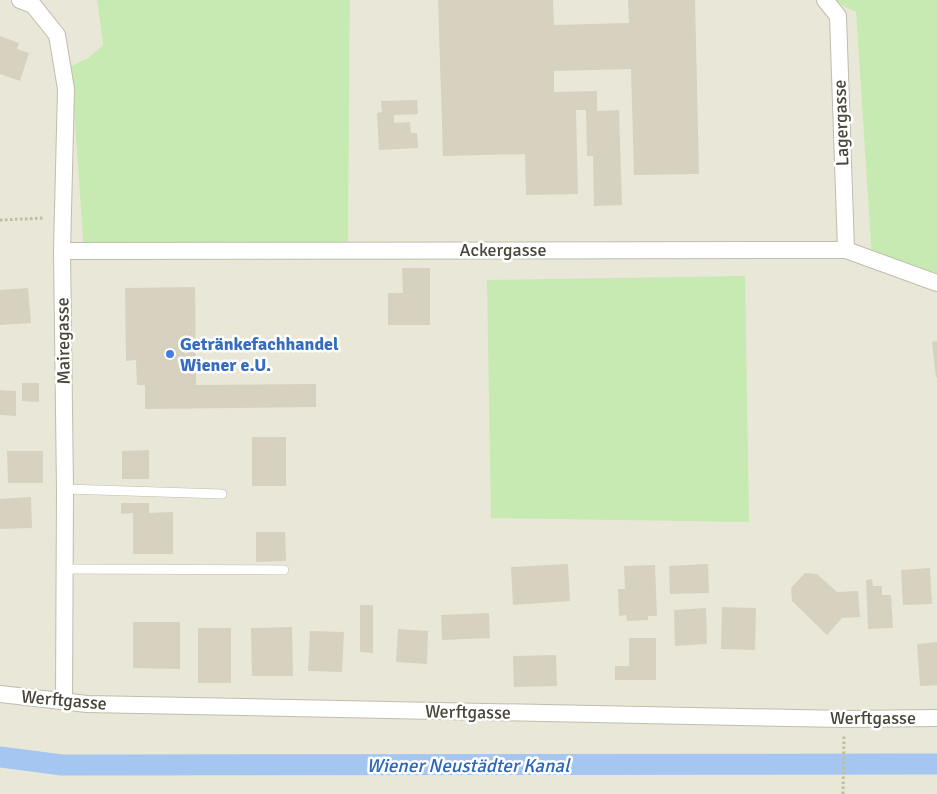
<svg xmlns="http://www.w3.org/2000/svg" width="937" height="794" font-family="Signika,sans-serif">
<style>
.residential{fill:#e9e7d8}
.green{fill:#c7e9b2}
.lines{fill:none;stroke-linecap:round;stroke-linejoin:round}
.canal{stroke:#a6c6f2;stroke-width:21}
.building{fill:#d7d2bf}
.lane-casing{stroke:#c1bdac;stroke-width:10}
.street-casing{stroke:#c1bdac;stroke-width:18}
.path{stroke:#c3bc9d;stroke-width:3;stroke-dasharray:2.5 2.5;stroke-linecap:butt}
.lane{stroke:#fff;stroke-width:9}
.street{stroke:#fff;stroke-width:16}
.shop-dot{fill:#3f7fe0;stroke:#fff;stroke-width:2}
.labels{text-anchor:middle;stroke-width:5;stroke-linejoin:round;paint-order:stroke}
.street-label{font-size:18px;fill:#494538;stroke:#fff}
.shop-label{font-size:18px;font-weight:bold;fill:#366cbe;stroke:#fff;text-anchor:start}
.water-label{font-size:19px;font-style:italic;fill:#2e66b8;stroke:#fff}
</style>
<rect width="100%" height="100%" fill="#f5f4ea"/>
<path class="residential" d="M0 0H97L103 45 88 58 71 66 348 245 350 0H831L856 11 872 260 937 283V794H0Z"/>
<g class="green">
<path d="M97 0H350L348 245 84 252 71 66 88 58 103 45Z"/>
<path d="M831 0H937V283L872 261 856 12Z"/>
<path d="M745 276 749 522 491 518 487 280Z"/>
</g>
<g class="lines">
<path class="canal" d="M0 757 62 765 937 764"/>
</g>
<g class="building">
<path d="M438 0H553L554 25 629 23 628 0H695L699 174 634 175 631 69 554 71V92L597 91V111L619 110 622 205 594 206 593 156H587L586 110H576L578 194 526 195 525 154 443 156Z"/>
<path d="M0 36 19 43 17 49 29 53 20 81 0 74Z"/>
<path d="M417 100 418 114 394 115V123L410 122 411 133H417L418 148 379 150 377 113 382 112 381 101Z"/>
<path d="M402 268H430V325H388V293H403Z"/>
<path d="M195 287 196 385 316 384V407L145 409V385H137L136 360 126 361 125 288Z"/>
<path d="M28 288 31 323 0 325V290Z"/>
<path d="M937 341V377H936L932 342Z"/>
<path d="M22 383H39V402L22 401Z"/>
<path d="M0 390 16 391V416L0 415Z"/>
<rect x="252" y="437" width="34" height="49"/>
<path d="M149 450V479H122V451Z"/>
<path d="M7 451H43V483H8Z"/>
<path d="M31 497 32 528 0 529V499Z"/>
<path d="M121 503H149V513L173 512V554H133V513L121 514Z"/>
<path d="M256 532H285L286 561 256 562Z"/>
<path d="M568 564 570 601 513 605 511 567Z"/>
<path d="M708 564 709 593 670 594 669 566Z"/>
<path d="M655 565 657 616H648V620L627 621 626 615 619 616 618 589H625L624 566Z"/>
<path d="M930 568 932 604 903 605 901 570Z"/>
<path d="M805 573 817 574 837 592 858 591 860 617 842 618 827 635 792 601 791 588Z"/>
<path d="M872 579 873 586H882V595H891L893 628 868 629 866 580Z"/>
<path d="M360 605H373V653L360 652Z"/>
<path d="M722 607 756 608 755 650 721 649Z"/>
<path d="M706 608 707 644 675 646 674 610Z"/>
<path d="M489 613 490 638 442 640 441 615Z"/>
<path d="M133 622H180V669L133 668Z"/>
<path d="M292 627 293 676H252L251 628Z"/>
<rect x="198" y="628" width="33" height="55"/>
<path d="M398 629 428 631 427 664 396 662Z"/>
<path d="M310 631 344 632 342 672 308 671Z"/>
<path d="M629 638H656V680H615V666H629Z"/>
<path d="M937 642V685L920 686 917 644Z"/>
<path d="M556 655 557 686 514 687 513 656Z"/>
</g>
<g class="lines">
<defs>
<g id="lane">
<path d="M65 489 222 494"/>
<path d="M63 569 284 570"/>
</g>
<g id="street">
<path d="M20 0 33 5 57 35 66 89 62 251 65 489 64 700"/>
<path d="M825 0 838 16 846 250"/>
<path d="M62 251 846 250 937 283"/>
<path d="M0 694 87 704 844 719 937 718"/>
</g>
</defs>
<use href="#lane" class="lane-casing"/>
<use href="#street" class="street-casing"/>
<g class="path">
<path d="M0 220 45 218"/>
<path d="M843 794 844 735"/>
</g>
<use href="#lane" class="lane"/>
<use href="#street" class="street"/>
</g>
<circle class="shop-dot" cx="170" cy="354" r="5"/>
<g class="labels">
<g class="street-label">
<text transform="translate(841 123) rotate(-92)" y="6">Lagergasse</text>
<text x="503" y="256">Ackergasse</text>
<text transform="translate(63 341) rotate(-91)" y="6">Mairegasse</text>
<text transform="translate(64 700) rotate(5)" y="6">Werftgasse</text>
<text transform="translate(468 712) rotate(1)" y="6">Werftgasse</text>
<text x="873" y="724">Werftgasse</text>
</g>
<g class="shop-label">
<text x="180" y="350">Getränkefachhandel<tspan x="180" dy="21">Wiener e.U.</tspan></text>
</g>
<g class="water-label">
<text x="468" y="772">Wiener Neustädter Kanal</text>
</g>
</g>
</svg>
